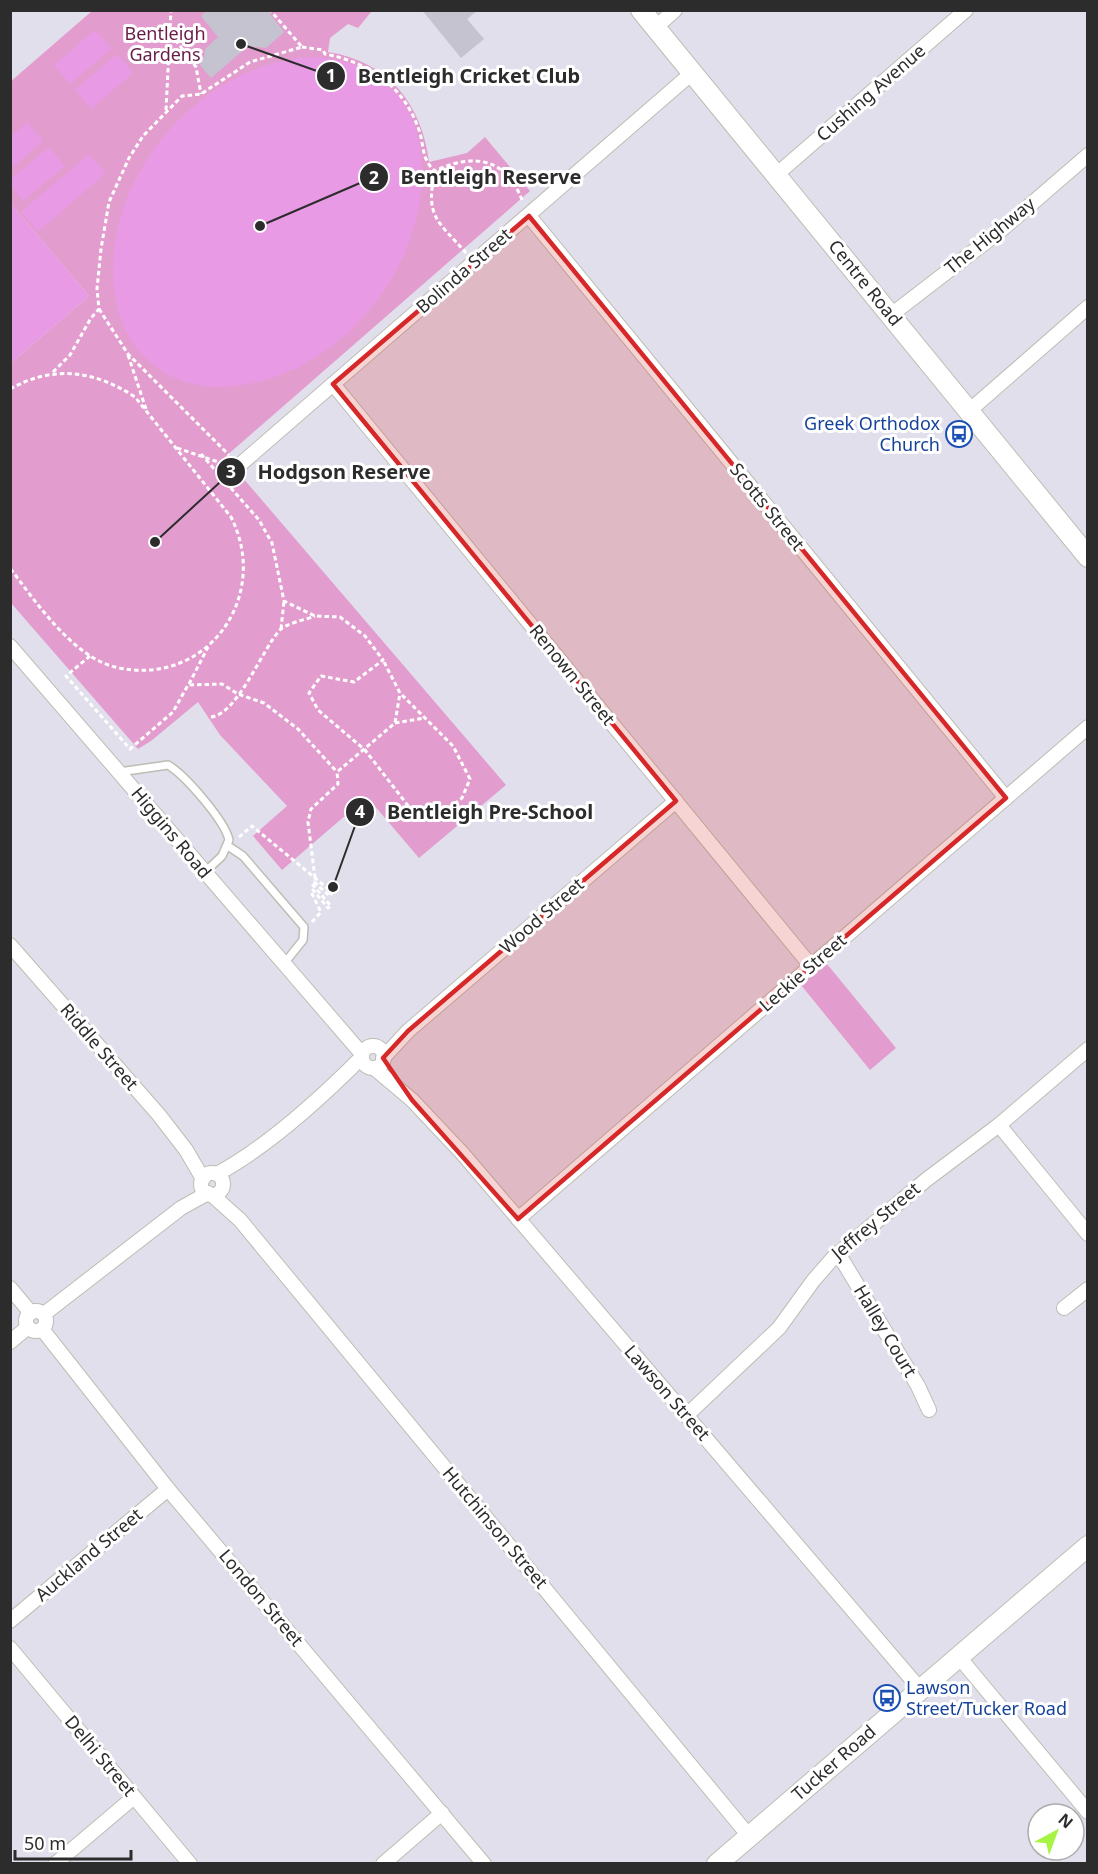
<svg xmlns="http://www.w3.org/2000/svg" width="1098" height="1874" font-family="'Noto Sans',sans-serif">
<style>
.green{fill:#e29dce}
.pitch{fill:#e89ae4}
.building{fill:#c6c3d0}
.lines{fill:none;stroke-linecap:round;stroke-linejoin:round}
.lane-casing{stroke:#babfb2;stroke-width:10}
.street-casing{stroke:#babfb2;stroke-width:16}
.secondary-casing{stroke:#babfb2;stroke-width:22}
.path{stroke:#fff;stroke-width:3;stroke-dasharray:4.5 3;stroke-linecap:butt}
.lane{stroke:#fff;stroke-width:7}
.street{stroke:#fff;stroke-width:14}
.secondary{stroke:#fff;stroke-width:20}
.marked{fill:#d62828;fill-opacity:0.2;stroke:#d62828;stroke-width:4.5;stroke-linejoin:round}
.labels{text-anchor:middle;stroke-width:6;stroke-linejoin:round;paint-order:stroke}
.park-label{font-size:18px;fill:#681d48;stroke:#fff}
.street-label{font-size:18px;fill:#2c2c2c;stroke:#fff}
.transit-label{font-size:18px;fill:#164399;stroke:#fff;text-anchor:end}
.leader{fill:none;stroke:#2c2c2c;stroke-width:2}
.callout-dot{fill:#2c2c2c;stroke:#fff;stroke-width:2}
.mark-label{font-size:18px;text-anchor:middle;font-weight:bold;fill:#fff}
.callout-label{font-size:20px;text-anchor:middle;font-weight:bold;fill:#2c2c2c;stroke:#fff;stroke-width:6;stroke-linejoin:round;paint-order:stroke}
</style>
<rect width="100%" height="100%" fill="#e2dfed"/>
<g class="green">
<path d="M92 11H372L358 28 348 24 330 38 328 52C387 61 422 103 429 162L467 153 485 137 530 191 225 457 506 785 419 858 367 797 282 870 253 836 287 806 220 735 198 702 151 741 138 749 11 603V363L89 296 11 204 10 82Z"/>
<path d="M827 964 896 1048 870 1070 801 985Z"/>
</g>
<g class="pitch">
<path d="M95 30 112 49 70 84 54 65Z"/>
<path d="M117 54 133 73 91 109 75 90Z"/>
<path d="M298 58C331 56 357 61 383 81 409 101 421 133 422 165 426 269 340 375 235 386 204 390 174 383 150 362 123 339 112 302 113 267 115 167 199 72 298 58Z"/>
<path d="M27 122 43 141 11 169V136Z"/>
<path d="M49 147 65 166 23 201 11 186V179Z"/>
<path d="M89 154 106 173 38 232 21 212Z"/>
<path d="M11 204 89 296 11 363H10Z"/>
</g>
<g class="building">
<path d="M207 10H267L284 32 266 48 248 46 211 78 200 65 204 57 205 49 218 37 201 16Z"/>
<path d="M422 10H478L467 19 484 39 461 58Z"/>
</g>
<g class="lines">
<defs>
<g id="lane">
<path d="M119 772 168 765C185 775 225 821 229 840L222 856 204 873"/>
<path d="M228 846 243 856 304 927 303 940 283 965"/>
</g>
<g id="street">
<path d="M655 28 675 10"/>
<path d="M776 175 966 10"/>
<path d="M529 216 1006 798"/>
<path d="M891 315 1000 231 1088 155"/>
<path d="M333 384 811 966"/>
<path d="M969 411 1088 307"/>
<path d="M235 469 692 73"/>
<path d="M10 646 362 1054"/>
<path d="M10 945 159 1115 186 1150 203 1179"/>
<circle cx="373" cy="1057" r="11"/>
<path d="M383 1058 408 1031 676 801"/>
<path d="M374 1068 412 1100 462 1153 920 1689"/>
<path d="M999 1125 1088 1234"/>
<circle cx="212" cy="1184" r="11"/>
<path d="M217 1174C269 1146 320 1099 362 1057"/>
<path d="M212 1195 240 1220 749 1836"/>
<path d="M518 1219 1088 727"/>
<path d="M838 1253 918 1386 929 1410"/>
<path d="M10 1288 31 1313"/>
<path d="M1064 1308 1088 1289"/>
<circle cx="36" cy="1321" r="10"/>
<path d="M44 1314 181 1208 208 1193"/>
<path d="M42 1329 168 1489 484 1864"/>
<path d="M10 1342 28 1327"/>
<path d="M687 1415 779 1328 813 1281 833 1258 926 1180 999 1125 1088 1049"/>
<path d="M10 1621 168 1489"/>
<path d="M10 1648 190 1864"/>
<path d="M959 1657 1088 1812"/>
<path d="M55 1864 134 1797"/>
<path d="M383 1864 442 1813"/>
</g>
<g id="secondary">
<path d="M641 10 1088 557"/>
<path d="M717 1864 1088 1546"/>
</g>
</defs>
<use href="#lane" class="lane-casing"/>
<use href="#street" class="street-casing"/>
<use href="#secondary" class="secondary-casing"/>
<g class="path">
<path d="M171 34 196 67 201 94"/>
<path d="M302 47 323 50 325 54C371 63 405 87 420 133 424 148 422 160 435 171 472 153 506 157 522 200L520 202"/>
<path d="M166 110 171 10"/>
<path d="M435 171C425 217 437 220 466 253"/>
<path d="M99 309 128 354 229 455"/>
<path d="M128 355 146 409"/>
<path d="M53 372 70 355 91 318 99 309 97 289 101 249 109 202 129 158 143 136 182 96 201 94 250 62 302 47 270 10"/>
<path d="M10 389C53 365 94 370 135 397L231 517C272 598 205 689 115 667 73 657 35 601 10 568"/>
<path d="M177 448 224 464"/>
<path d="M201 454 259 520 272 543 284 601 315 616 340 617 365 636 383 660 354 682 321 676 309 693 318 710 365 750 416 816 438 817 462 798 470 779 453 746 400 693 383 660"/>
<path d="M281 629 284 601"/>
<path d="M90 656 66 676 130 749 173 712 188 685 222 684 238 694 264 703 298 729 337 772"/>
<path d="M189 684 208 647"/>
<path d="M211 717C238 714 262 649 280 630 287 623 305 620 315 616"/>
<path d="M395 723 424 718"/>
<path d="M239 837 252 826 332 892"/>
<path d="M315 878 308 822 311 809 338 784 337 772 395 723 400 693"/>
<path d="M312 922 321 912 311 892 313 890 328 908 331 906 312 884 314 882 330 896 332 892"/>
</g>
<use href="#lane" class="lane"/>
<use href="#street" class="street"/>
<use href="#secondary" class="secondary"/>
</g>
<path class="marked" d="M529 216 1006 798 518 1219 412 1100 383 1058 408 1031 676 801 333 384Z"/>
<defs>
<symbol id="bus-ring" viewBox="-11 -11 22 22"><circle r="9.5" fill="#fff" stroke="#1a4fb4" stroke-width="1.5"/><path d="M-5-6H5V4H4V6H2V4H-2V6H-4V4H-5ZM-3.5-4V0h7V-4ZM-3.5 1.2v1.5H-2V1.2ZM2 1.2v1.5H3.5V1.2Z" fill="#1a4fb4"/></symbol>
</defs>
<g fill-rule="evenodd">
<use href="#bus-ring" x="944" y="419" width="30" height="30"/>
<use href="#bus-ring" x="872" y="1683" width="30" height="30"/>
</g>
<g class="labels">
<g class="park-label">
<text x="165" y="40">Bentleigh<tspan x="165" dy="21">Gardens</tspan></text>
</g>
<g class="street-label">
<text transform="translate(871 93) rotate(-41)" y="6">Cushing Avenue</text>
<text transform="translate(990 236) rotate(-39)" y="6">The Highway</text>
<text transform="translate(464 271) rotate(-41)" y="6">Bolinda Street</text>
<text transform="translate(865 283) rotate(51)" y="6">Centre Road</text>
<text transform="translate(767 507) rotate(51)" y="6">Scotts Street</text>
<text transform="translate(572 675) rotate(51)" y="6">Renown Street</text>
<text transform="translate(171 833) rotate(50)" y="6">Higgins Road</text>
<text transform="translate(542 916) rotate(-41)" y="6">Wood Street</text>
<text transform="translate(803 973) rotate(-41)" y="6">Leckie Street</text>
<text transform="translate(99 1047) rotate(49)" y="6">Riddle Street</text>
<text transform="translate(876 1221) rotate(-40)" y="6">Jeffrey Street</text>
<text transform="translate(885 1331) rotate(59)" y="6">Halley Court</text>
<text transform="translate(667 1393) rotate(49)" y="6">Lawson Street</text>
<text transform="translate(495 1528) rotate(50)" y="6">Hutchinson Street</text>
<text transform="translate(89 1555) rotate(-40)" y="6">Auckland Street</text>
<text transform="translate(261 1598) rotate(50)" y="6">London Street</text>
<text transform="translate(100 1756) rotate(50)" y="6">Delhi Street</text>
<text transform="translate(834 1763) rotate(-41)" y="6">Tucker Road</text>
</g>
<g class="transit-label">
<text x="940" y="430">Greek Orthodox<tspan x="940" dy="21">Church</tspan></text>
<text x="906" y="1694" text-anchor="start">Lawson<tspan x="906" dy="21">Street/Tucker Road</tspan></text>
</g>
</g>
<path class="leader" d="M241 44L331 76M260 226L374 177M155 542L231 472M333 887L360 812"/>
<g class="callout-dot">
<circle cx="241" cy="44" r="6"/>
<circle cx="260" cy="226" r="6"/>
<circle cx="155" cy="542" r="6"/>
<circle cx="333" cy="887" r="6"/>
<circle cx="331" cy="76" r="15"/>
<circle cx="374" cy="177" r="15"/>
<circle cx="231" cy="472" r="15"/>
<circle cx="360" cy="812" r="15"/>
</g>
<g class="mark-label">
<text x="331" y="82">1</text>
<text x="374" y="184">2</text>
<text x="231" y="478">3</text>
<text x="360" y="818">4</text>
</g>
<g class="callout-label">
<text x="469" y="83">Bentleigh Cricket Club</text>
<text x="491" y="184">Bentleigh Reserve</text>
<text x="344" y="479">Hodgson Reserve</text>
<text x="490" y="819">Bentleigh Pre-School</text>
</g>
<rect width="1098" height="1874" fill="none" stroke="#2c2c2c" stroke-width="24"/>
<g transform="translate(1056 1832) rotate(41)"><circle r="28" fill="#ffffff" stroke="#ababab" stroke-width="1.5"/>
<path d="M0-4.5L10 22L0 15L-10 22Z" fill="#a7f445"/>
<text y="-9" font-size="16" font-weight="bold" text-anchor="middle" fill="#2c2c2c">N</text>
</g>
<path d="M15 1850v9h116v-9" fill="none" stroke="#2c2c2c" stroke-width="3"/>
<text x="24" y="1850" font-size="18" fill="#2c2c2c" stroke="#ffffff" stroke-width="4.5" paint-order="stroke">50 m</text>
</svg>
